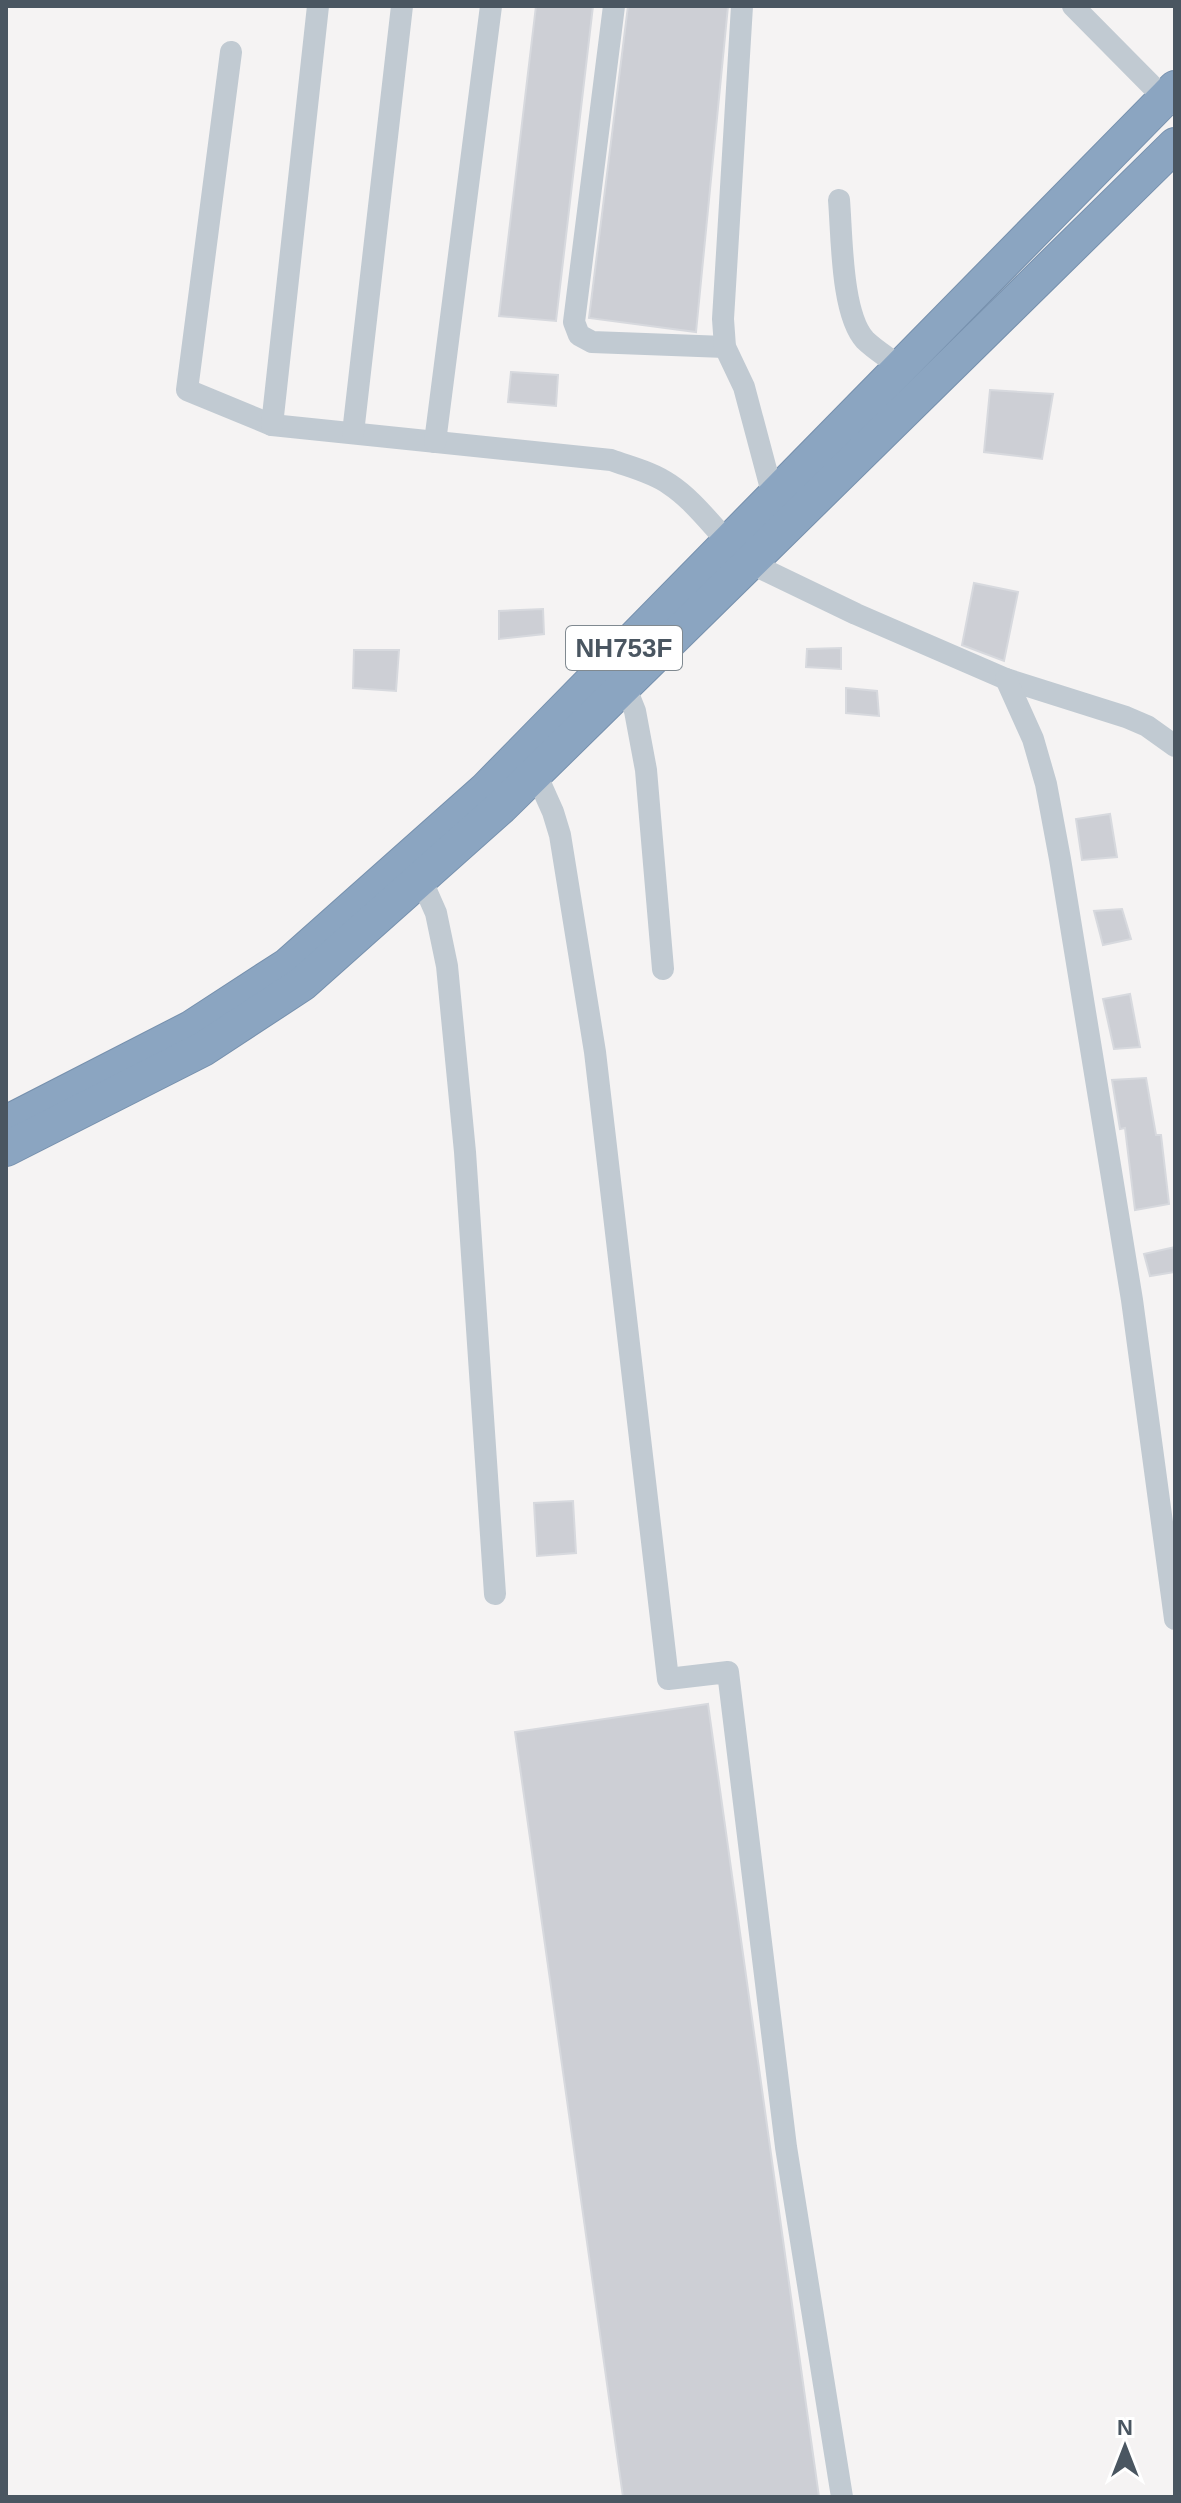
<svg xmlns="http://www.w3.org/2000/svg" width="1181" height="2503" font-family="Arial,sans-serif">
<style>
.building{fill:#cdcfd5;stroke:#d7d9de;stroke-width:2}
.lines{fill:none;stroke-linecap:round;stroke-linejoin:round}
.highway-casing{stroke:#7690ad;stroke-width:36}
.minor{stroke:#c1cad2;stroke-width:22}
.highway{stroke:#8ba5c1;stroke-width:34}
.labels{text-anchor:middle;stroke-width:8;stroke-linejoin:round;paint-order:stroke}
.shield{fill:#fff;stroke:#808990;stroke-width:2}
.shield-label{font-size:26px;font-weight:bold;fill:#4a5661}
</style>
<rect width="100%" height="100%" fill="#f5f3f3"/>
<g class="building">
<path d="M536 6H593L556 321 499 316Z"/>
<path d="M628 6H728L696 332 589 318Z"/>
<path d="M511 372 558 375 556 406 508 402Z"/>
<path d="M990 390 1053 394 1042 459 984 452Z"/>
<path d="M974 583 1018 592 1004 661 962 645Z"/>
<path d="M543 609 544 634 499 639V611Z"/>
<path d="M841 648V669L806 667 807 649Z"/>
<path d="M354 650H399L396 691 353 688Z"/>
<path d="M846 688 877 691 879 716 846 713Z"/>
<path d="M1110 814 1117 857 1082 860 1076 819Z"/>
<path d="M1122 909 1131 939 1103 945 1094 911Z"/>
<path d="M1130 994 1140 1047 1114 1049 1103 999Z"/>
<path d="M1146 1078 1156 1135H1161L1169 1204 1135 1210 1125 1128 1120 1129 1112 1080Z"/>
<path d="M1175 1247V1272L1150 1276 1144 1254Z"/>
<path d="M573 1501 576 1553 537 1556 534 1503Z"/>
<path d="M708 1704 819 2497H623L515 1732Z"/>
</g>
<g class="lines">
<defs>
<g id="highway">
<path d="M6 1123 191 1028 288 965 485 790 1175 88"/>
<path d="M6 1149 203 1049 302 984 501 807 1175 145"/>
</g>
</defs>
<use href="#highway" class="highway-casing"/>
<g class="minor">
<path d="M614 6 574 322 579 335 592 342 725 347"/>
<path d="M742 6 723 319 725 347 744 387 773 496"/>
<path d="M1073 6 1164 98 1174 104"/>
<path d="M231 52 187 390 272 425 611 460C630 467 652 472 669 484 692 499 709 522 728 542"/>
<path d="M839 200C842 235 841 314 865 340 875 350 889 358 900 367"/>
<path d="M272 425 318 6"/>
<path d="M353 433 402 6"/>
<path d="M435 442 491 6"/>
<path d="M750 563 856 614 1006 679 1126 717 1147 726 1175 746"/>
<path d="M1006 679 1033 739 1046 784 1060 859 1132 1300 1175 1619"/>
<path d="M625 686 635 711 646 770 663 969"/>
<path d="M536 774 553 812 560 835 595 1052 668 1679 728 1672 786 2147 842 2497"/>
<path d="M421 879 436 913 447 966 465 1152 495 1594"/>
</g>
<use href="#highway" class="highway"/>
</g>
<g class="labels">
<rect class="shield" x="566" y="626" width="116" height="44" rx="6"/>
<g class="shield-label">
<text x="624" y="657">NH753F</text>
</g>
</g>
<rect width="1181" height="2503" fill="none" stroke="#4a5661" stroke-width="16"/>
<g transform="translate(1125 2447)" stroke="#ffffff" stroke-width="6" paint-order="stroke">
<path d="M0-6L14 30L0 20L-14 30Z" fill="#4a5661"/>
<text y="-12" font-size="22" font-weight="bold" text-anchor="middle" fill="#4a5661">N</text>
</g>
</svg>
